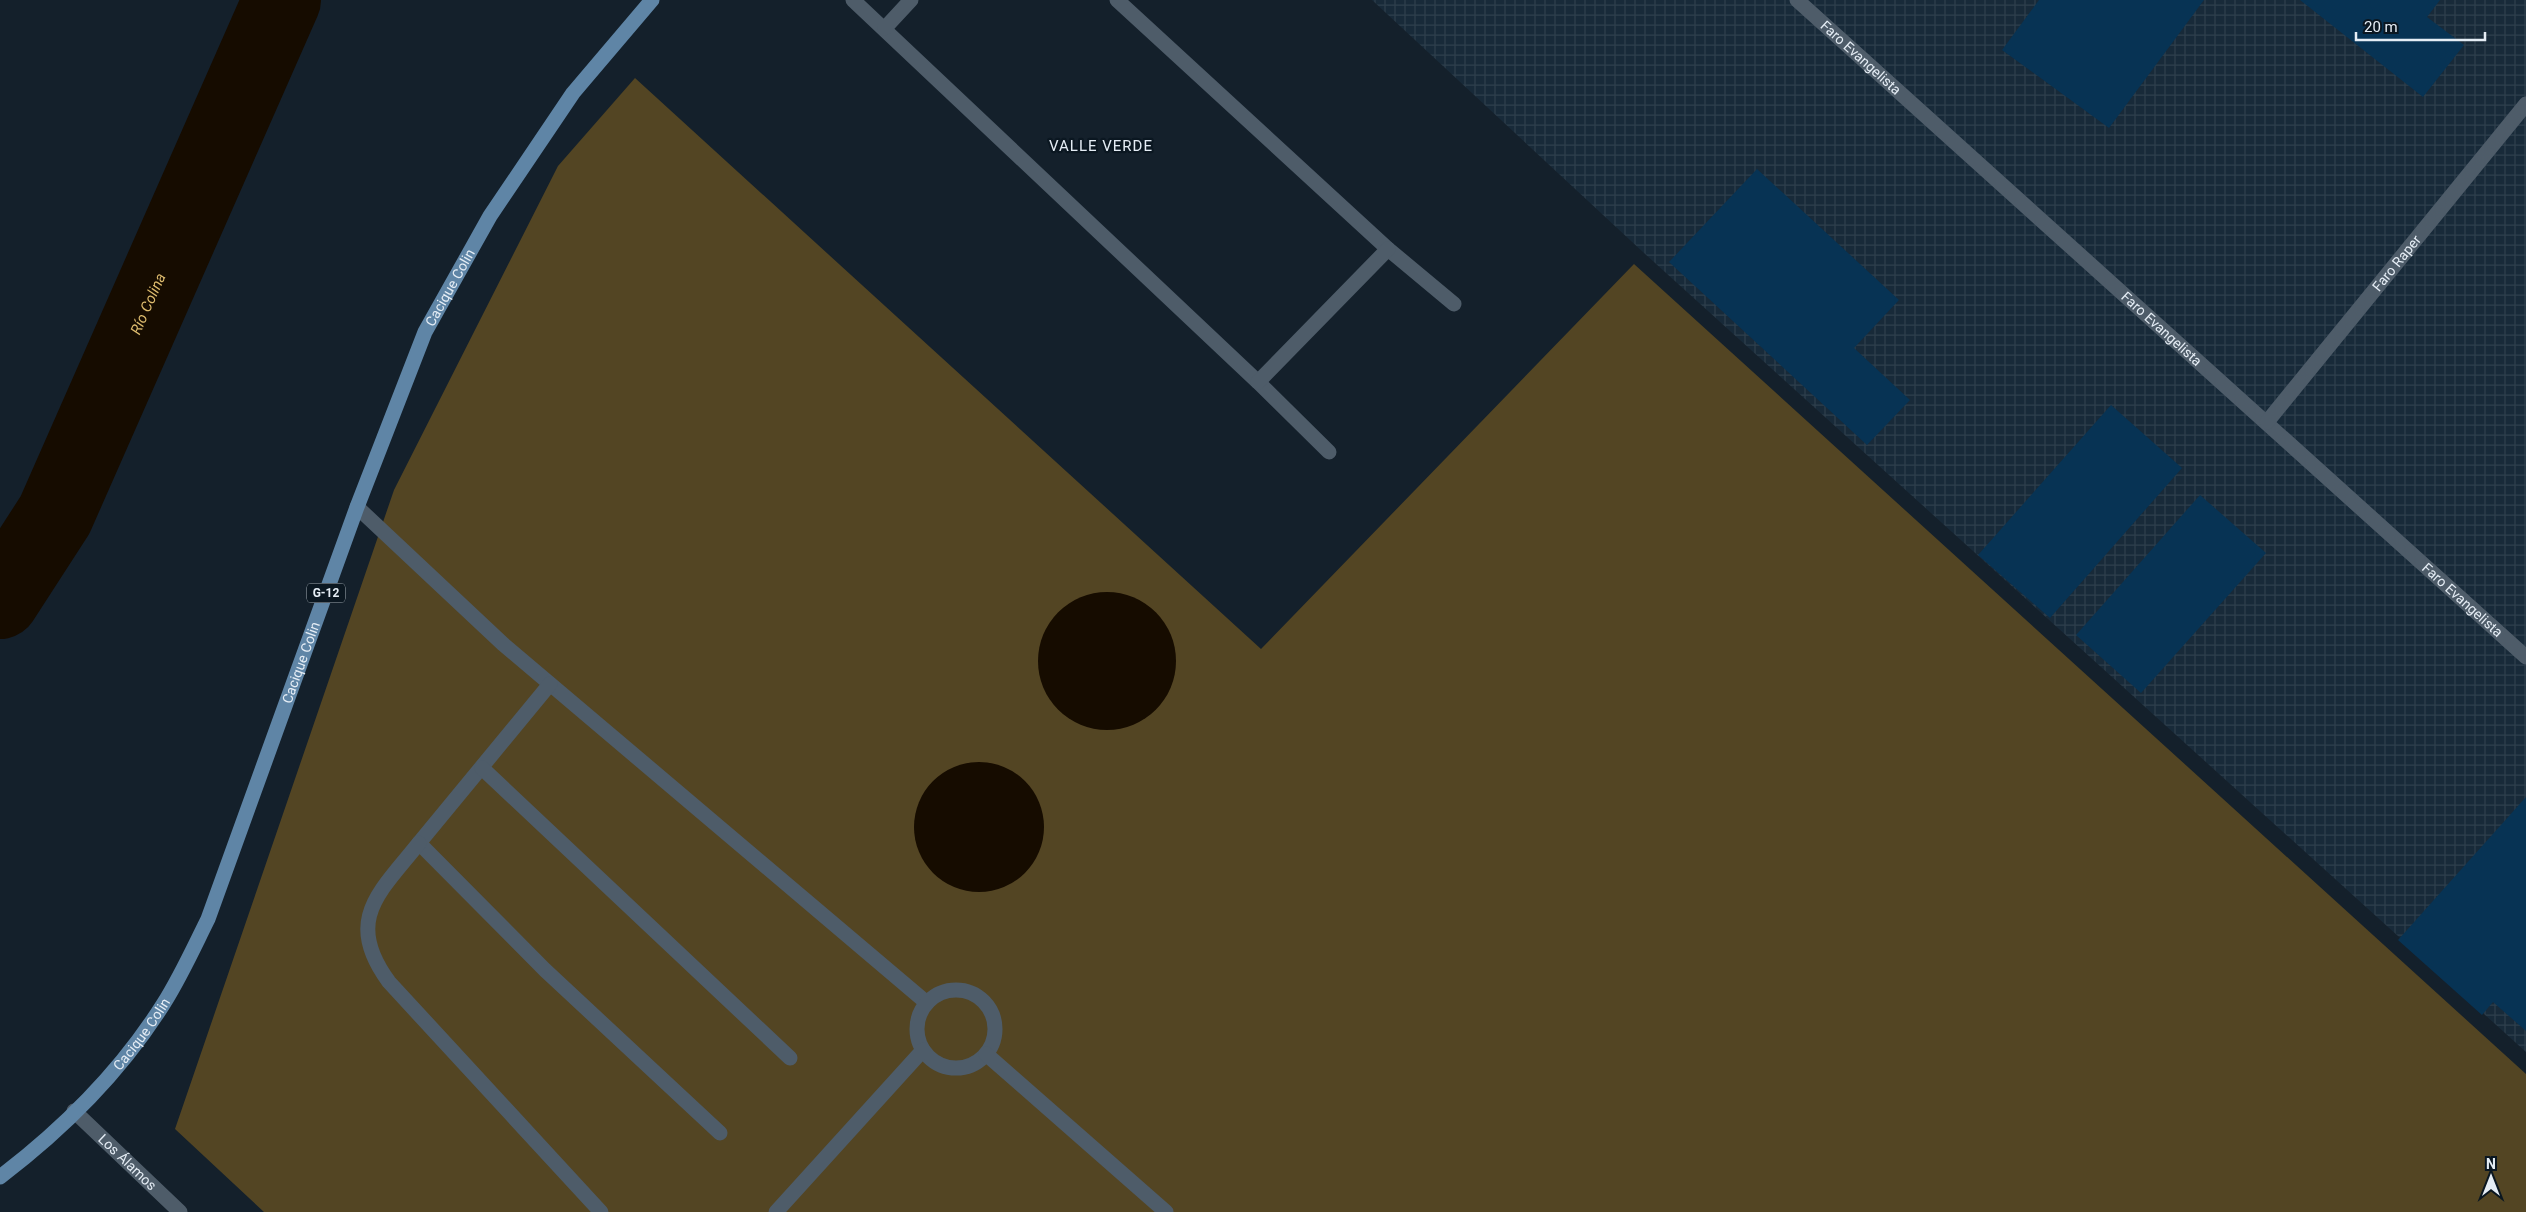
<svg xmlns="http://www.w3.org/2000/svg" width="2526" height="1212" font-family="Roboto,sans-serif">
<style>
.industrial{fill:url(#industrial-grid)}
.grass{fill:#534523}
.water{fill:#160c00}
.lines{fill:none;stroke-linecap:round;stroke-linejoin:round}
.river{stroke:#160c00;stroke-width:78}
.building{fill:#073354}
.lane{stroke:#4e5c69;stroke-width:15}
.street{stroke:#4e5c69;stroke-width:15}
.primary{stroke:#5f85a6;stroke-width:15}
.labels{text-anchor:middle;stroke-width:4.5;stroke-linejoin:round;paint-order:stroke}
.shield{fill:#0b1721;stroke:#a4adb5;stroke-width:1}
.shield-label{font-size:12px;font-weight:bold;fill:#e5edf5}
.street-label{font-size:14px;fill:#e5edf5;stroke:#0b1721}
.neighbourhood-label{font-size:15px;letter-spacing:1px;fill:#e5edf5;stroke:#0b1721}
.water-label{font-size:15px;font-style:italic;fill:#ddbb6d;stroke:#0b1721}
</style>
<defs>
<pattern id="industrial-grid" width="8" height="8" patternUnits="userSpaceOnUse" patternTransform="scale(1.25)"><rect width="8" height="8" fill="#182a39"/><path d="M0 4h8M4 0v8" fill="none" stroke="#2e3f4c"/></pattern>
</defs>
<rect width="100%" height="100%" fill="#14202b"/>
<path class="industrial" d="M1372 0H2526V1052L1644 253Z"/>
<path class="grass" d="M635 78 1261 649 1634 264 2526 1074V1212H264L175 1129 394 490 558 166Z"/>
<g class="water">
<circle cx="1107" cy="661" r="69"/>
<circle cx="979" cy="827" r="65"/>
</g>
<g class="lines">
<path class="river" id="s1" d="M0 600 55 515 282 0"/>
</g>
<g class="building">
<path d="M2039 0H2204L2109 128 2002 50Z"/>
<path d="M2300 0H2440L2427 17 2464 45 2423 97Z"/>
<path d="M1757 169 1899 300 1854 348 1910 400 1867 445 1669 262Z"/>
<path d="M2111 405 2182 468 2050 618 1978 555Z"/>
<path d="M2200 495 2266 553 2141 693 2076 635Z"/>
<path d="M2526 797V1031L2493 1002 2482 1015 2398 940Z"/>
</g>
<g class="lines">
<g class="lane">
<path d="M357 507 503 644 927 1003"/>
<path d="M550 684 419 843 545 970 720 1133"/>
<path d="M482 768 790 1058"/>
<path d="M419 843C380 892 343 920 389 982L601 1212"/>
<circle cx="956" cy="1029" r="39"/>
<path d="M986 1054 1166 1212"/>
<path d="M776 1212 923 1050"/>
</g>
<g class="street">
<path d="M853 0 1258 382 1329 452"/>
<path d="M1117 0 1388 249 1454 304"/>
<path id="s2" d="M1797 0 2526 657"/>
<path d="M885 28 911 0"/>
<path d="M1258 382 1388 249"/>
<path id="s3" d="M2267 422 2526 104"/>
<path id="s4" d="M74 1111 180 1212"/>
</g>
<path class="primary" id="s5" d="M0 1177C63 1129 122 1070 164 1003 181 976 194 947 208 919L357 507 425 332 490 216 573 93 652 0"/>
</g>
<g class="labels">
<rect class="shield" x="307" y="583.5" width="38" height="19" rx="4"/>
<g class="shield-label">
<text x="326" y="597">G-12</text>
</g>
<g class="street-label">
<text dy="5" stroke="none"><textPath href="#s2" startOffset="86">Faro Evangelista</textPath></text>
<text dy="5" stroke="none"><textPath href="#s3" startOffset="205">Faro Raper</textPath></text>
<text dy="5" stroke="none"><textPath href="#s5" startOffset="1012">Cacique Colin</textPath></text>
<text dy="5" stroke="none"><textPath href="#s2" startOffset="491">Faro Evangelista</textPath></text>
<text dy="5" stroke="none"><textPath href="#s2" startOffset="896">Faro Evangelista</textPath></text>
<text dy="5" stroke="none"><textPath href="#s5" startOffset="608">Cacique Colin</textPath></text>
<text dy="5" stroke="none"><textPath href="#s5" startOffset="202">Cacique Colin</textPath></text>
<text dy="5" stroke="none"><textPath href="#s4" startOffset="74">Los Álamos</textPath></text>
</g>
<g class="neighbourhood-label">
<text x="1101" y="151">VALLE VERDE</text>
</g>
<g class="water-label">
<text dy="5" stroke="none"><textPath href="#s1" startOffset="332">Río Colina</textPath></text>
</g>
</g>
<g transform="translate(2491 1177)" stroke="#0b1721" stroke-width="4" paint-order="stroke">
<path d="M0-4L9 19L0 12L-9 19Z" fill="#e5edf5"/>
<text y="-8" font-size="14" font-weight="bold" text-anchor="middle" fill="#e5edf5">N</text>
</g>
<path d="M2356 32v8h129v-8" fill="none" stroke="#e5edf5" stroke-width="2.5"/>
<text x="2364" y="32" font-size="15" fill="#e5edf5" stroke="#0b1721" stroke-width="4" paint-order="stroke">20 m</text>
</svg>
